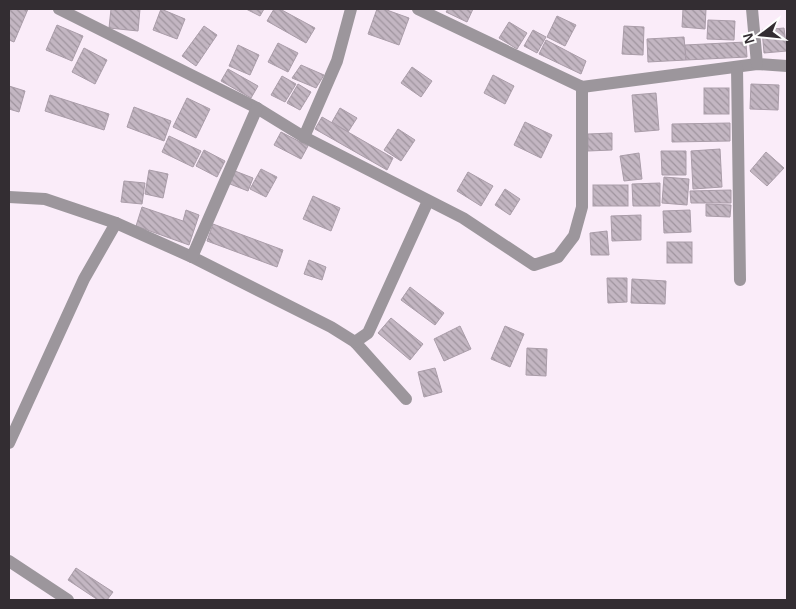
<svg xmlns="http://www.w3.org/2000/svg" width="796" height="609" font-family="Arial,sans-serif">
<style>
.building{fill:url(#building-back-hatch);stroke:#aa9da9}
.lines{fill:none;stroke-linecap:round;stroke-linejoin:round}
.street{stroke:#9c969c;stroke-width:12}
</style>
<defs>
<pattern id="building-back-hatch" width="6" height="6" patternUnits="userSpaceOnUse" patternTransform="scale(1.25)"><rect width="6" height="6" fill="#c3b6c2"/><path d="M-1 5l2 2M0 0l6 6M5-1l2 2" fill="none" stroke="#9f949e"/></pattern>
</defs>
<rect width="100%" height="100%" fill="#faecf9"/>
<g class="building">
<path d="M10 9H28L14 42 9 40V13Z"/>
<path d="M111 9H140L138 31 109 28Z"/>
<path d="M161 9 185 19 177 39 153 30Z"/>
<path d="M246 9H264L260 16Z"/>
<path d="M274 9H280L315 28 306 43 267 21Z"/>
<path d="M377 9H384L409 18 399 45 368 34Z"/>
<path d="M448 9H473L467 22 446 12Z"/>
<path d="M683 9H706L705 29 682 27Z"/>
<path d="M557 16 576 25 565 46 547 37Z"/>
<path d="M708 20 735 21 734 40 707 39Z"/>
<path d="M509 22 527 33 517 49 499 38Z"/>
<path d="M57 25 83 36 72 61 46 50Z"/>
<path d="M204 26 217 35 196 66 182 56Z"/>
<path d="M624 26 644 27 643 55 622 54Z"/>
<path d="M784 28 787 51 764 53 762 30Z"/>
<path d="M533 30 546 37 537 53 524 46Z"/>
<path d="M684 37 686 60 648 62 647 39Z"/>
<path d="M546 40 586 61 581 74 539 54Z"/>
<path d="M746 42 747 57 686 60 685 45Z"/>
<path d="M278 43 298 53 288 72 268 62Z"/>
<path d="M238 45 259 55 250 75 229 66Z"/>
<path d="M84 48 107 60 95 84 72 72Z"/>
<path d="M301 65 324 75 316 88 292 78Z"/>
<path d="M412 67 432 81 421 97 401 83Z"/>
<path d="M228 69 258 86 251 98 221 81Z"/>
<path d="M493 75 514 86 505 104 484 93Z"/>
<path d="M282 76 296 84 285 102 271 95Z"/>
<path d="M298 84 311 92 300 110 287 103Z"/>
<path d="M751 84 779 85 778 110 750 109Z"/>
<path d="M9 86 25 91 19 112 9 109Z"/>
<rect x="704" y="88" width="25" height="26"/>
<path d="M656 93 659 130 635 132 632 95Z"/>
<path d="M50 95 109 114 104 130 45 111Z"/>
<path d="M187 98 210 109 196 138 173 127Z"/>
<path d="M134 107 171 121 164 141 127 127Z"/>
<path d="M340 108 357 118 348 132 332 122Z"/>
<path d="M322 117 393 158 387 170 315 129Z"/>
<path d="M525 122 552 135 541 158 514 145Z"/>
<path d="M730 123V141L672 142V124Z"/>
<path d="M398 129 415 140 401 161 384 150Z"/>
<path d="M281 132 308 146 301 159 274 145Z"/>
<path d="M612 133V150L588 151V134Z"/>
<path d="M169 136 201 151 193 167 162 152Z"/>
<path d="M720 149 722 187 693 189 691 151Z"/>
<path d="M204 150 225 161 217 177 196 166Z"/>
<path d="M661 151H686V175H662Z"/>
<path d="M766 152 784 168 767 186 750 171Z"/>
<path d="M639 153 642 179 624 181 620 156Z"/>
<path d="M261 169 277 177 266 197 250 189Z"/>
<path d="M149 170 168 174 163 198 145 194Z"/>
<path d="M235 171 253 178 248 191 230 184Z"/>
<path d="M468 172 493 186 481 206 457 191Z"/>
<path d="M664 177 689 179 687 205 662 203Z"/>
<path d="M124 181 145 183 142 204 121 202Z"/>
<path d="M660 183V206H633L632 184Z"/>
<rect x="593" y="185" width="35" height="21"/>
<path d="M505 189 520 199 510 215 495 205Z"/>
<path d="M731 190V203H691L690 191Z"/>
<path d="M313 196 340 208 331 231 303 219Z"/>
<path d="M706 204 731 205 730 217 706 216Z"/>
<path d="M142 207 183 221 186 210 199 215 189 245 136 226Z"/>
<path d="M690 210 691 232 664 233 663 211Z"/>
<path d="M641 215V240L612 241 611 216Z"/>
<path d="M213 224 283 250 277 267 207 241Z"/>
<path d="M607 231 609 255H591L590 233Z"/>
<rect x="667" y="242" width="25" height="21"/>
<path d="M309 260 326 267 322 280 304 274Z"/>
<path d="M607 278H627V302L608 303Z"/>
<path d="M632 279 666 281 665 304 631 303Z"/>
<path d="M410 287 444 313 435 325 401 300Z"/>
<path d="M391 318 423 344 410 360 378 333Z"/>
<path d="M460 326 471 349 444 361 434 339Z"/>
<path d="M505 326 524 334 510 367 491 359Z"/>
<path d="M527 348 547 349 546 376 526 375Z"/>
<path d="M435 368 442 392 424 397 418 372Z"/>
<path d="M76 568 113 592 107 600H98L68 580Z"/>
</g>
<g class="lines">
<g class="street">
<path d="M59 9 257 108 304 137 463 218 534 265 558 257 574 236 582 207V87"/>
<path d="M418 9 582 87 757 64 787 66"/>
<path d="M752 9 757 64"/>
<path d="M737 67 740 280"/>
<path d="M304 137 337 61 351 9"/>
<path d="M9 197 45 199 116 223 192 257 331 327 355 342 406 399"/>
<path d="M192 257 257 108"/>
<path d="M355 342 368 333 428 201"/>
<path d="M9 443 84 279 116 223"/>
<path d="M9 561 68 600"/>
</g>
</g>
<rect width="796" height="609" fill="none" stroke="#332d32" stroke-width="20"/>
<g transform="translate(761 35) rotate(254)" stroke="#fefefe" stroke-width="4" paint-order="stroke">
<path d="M0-4L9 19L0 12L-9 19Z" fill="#332d32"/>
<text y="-8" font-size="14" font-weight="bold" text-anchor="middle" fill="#332d32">N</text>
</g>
</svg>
